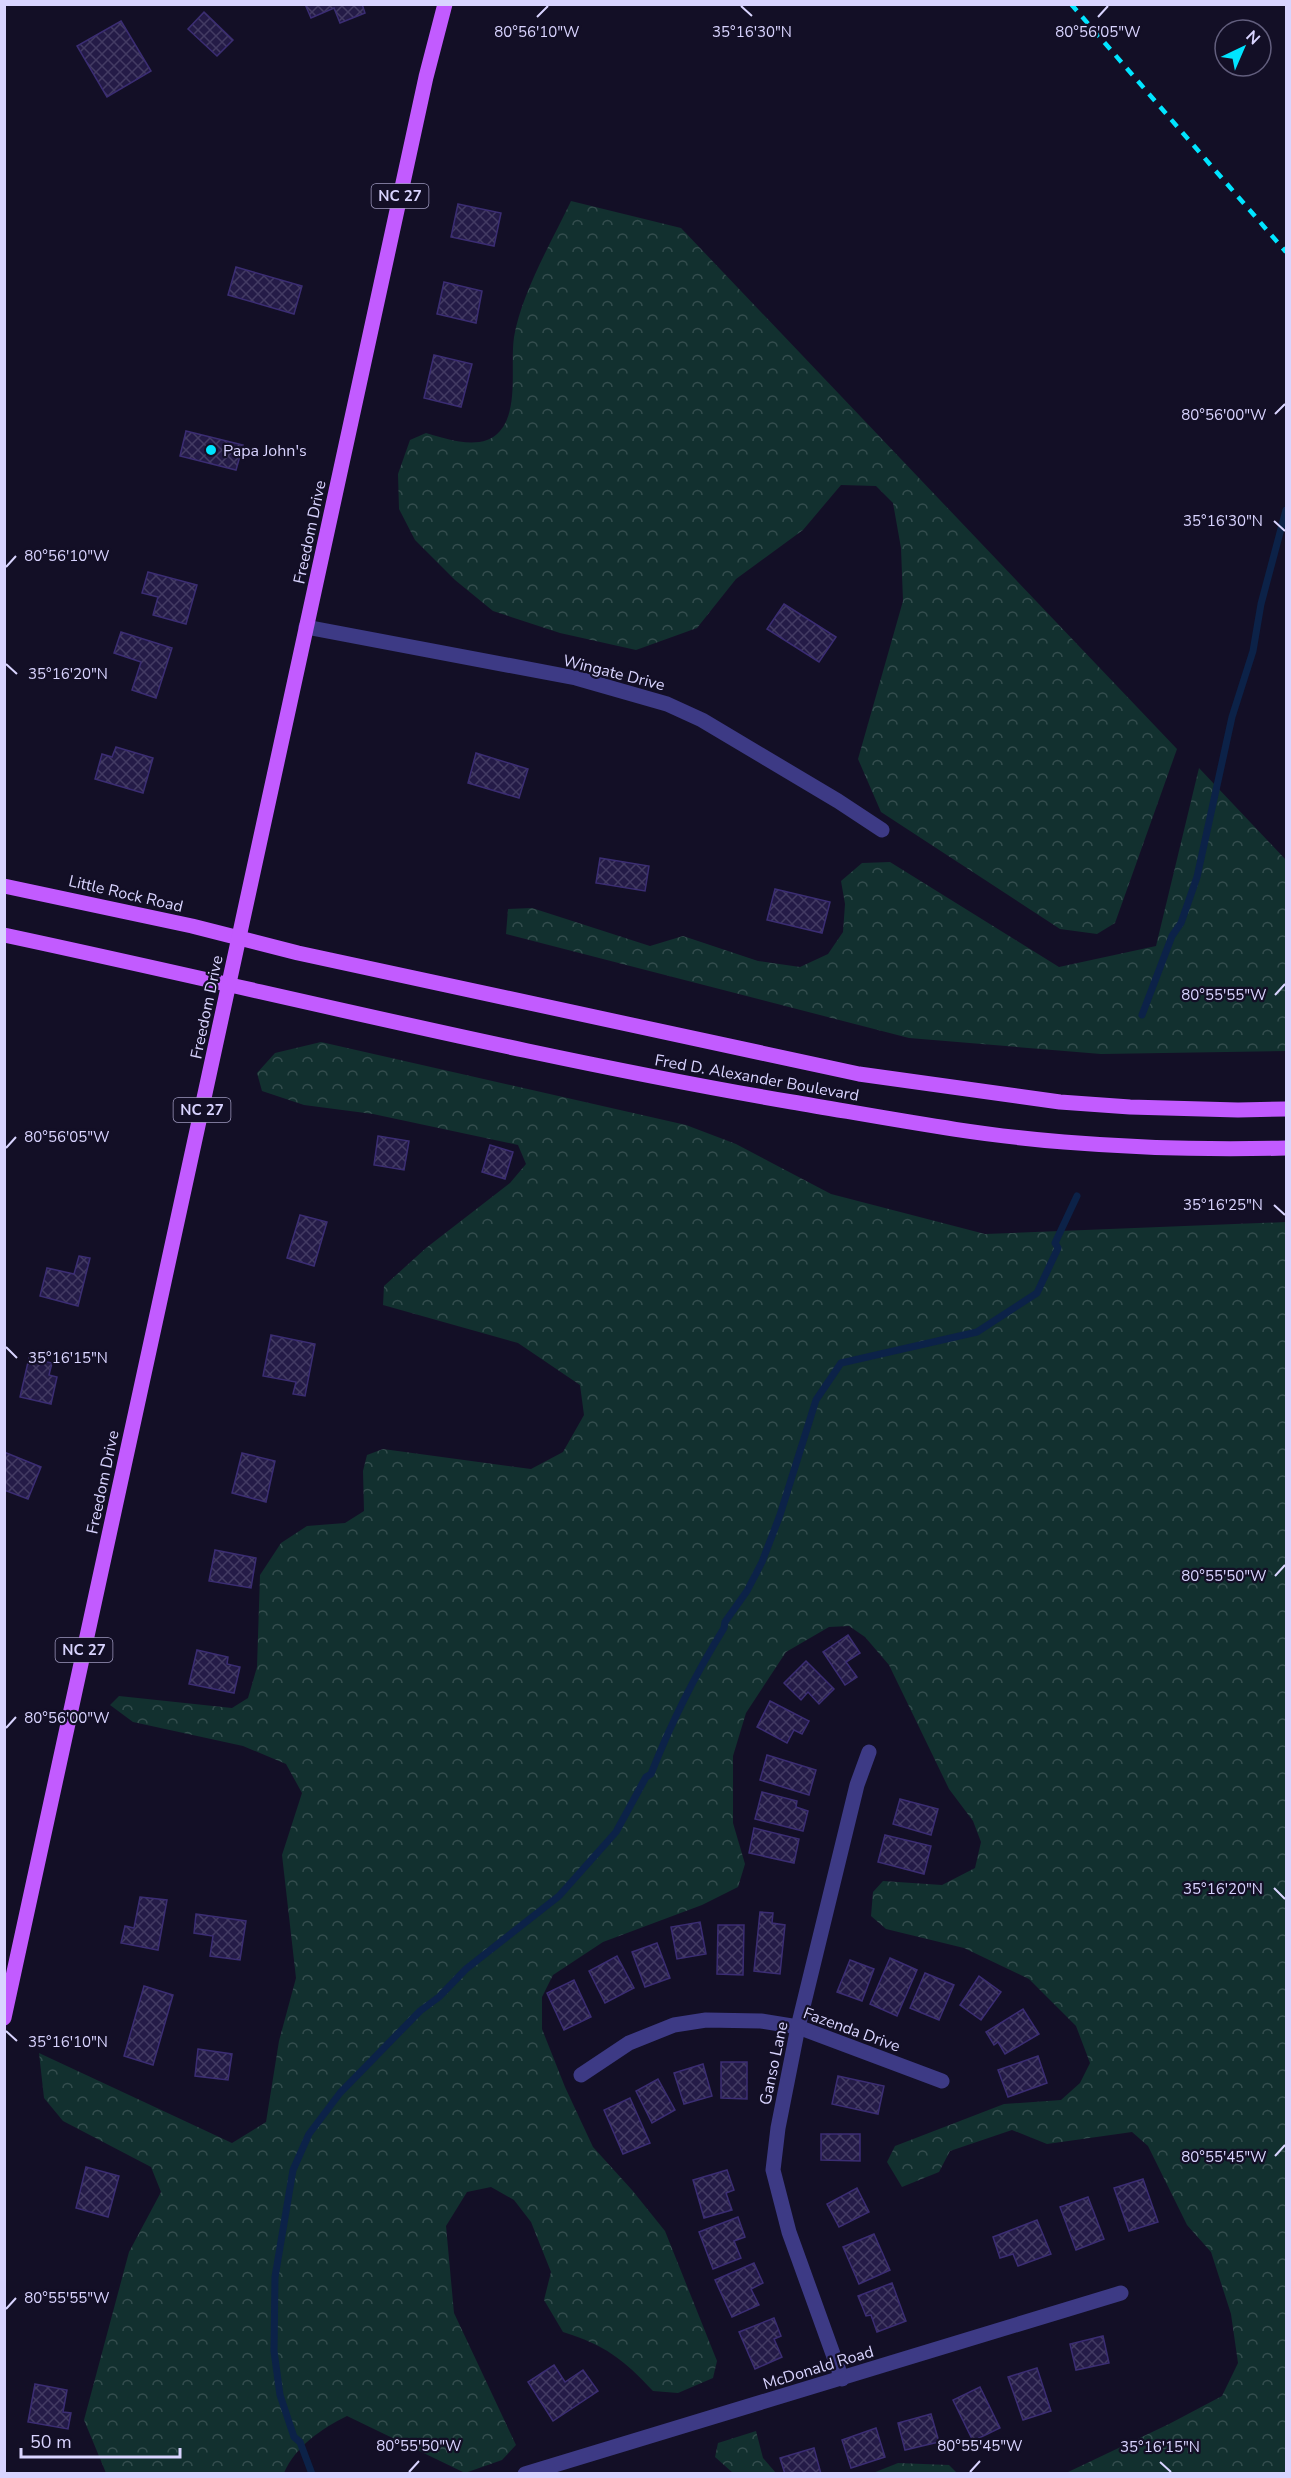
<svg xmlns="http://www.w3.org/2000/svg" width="1291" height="2478" font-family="'Nunito Sans',sans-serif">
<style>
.forest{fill:url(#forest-crowns)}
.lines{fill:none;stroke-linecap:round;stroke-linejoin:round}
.stream{stroke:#0c2248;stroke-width:7}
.building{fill:url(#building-cross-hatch);stroke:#3b2d73;stroke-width:1.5}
.minor{stroke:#3d3a85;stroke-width:15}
.major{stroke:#c25bff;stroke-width:15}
.rail{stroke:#00e5ff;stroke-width:4.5;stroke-dasharray:9 8;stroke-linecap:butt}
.ticks{fill:none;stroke:#d9d4ff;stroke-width:2}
.poi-dot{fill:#00e5ff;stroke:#130f26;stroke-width:2}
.labels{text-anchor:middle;stroke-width:4.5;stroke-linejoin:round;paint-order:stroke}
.shield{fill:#130f26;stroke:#9e99be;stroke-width:1.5}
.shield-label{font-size:15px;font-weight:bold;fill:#d9d4ff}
.poi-label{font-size:16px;fill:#d9d4ff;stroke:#130f26;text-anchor:start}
.street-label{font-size:16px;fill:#d9d4ff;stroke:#130f26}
.ticks-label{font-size:15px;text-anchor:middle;fill:#d9d4ff;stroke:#130f26;stroke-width:4.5;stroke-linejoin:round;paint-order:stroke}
</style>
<defs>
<pattern id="forest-crowns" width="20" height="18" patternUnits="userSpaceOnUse" patternTransform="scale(1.5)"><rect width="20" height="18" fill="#12302f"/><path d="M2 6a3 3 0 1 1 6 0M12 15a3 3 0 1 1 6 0" fill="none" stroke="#344d4e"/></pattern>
<pattern id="building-cross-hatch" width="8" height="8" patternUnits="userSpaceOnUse" patternTransform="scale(1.5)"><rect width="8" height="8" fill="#241b47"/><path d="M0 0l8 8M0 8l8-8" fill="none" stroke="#433b63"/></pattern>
</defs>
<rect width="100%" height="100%" fill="#130f26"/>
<g class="forest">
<path d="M571 201 681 228 1177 749 1115 923 1097 934 1060 929 881 812 858 759 903 601 901 548 893 503 876 486 841 485 803 530 736 579 697 628 636 650 560 633 493 611 455 580 415 540 399 509 398 474 410 440 426 433C447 439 482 452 500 431 519 409 510 365 514 337 522 292 551 243 571 201Z"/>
<path d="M1199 768 1286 860V1051L1101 1054 909 1038 506 934 508 909 532 908 650 946 683 936 758 961 800 967 828 954 843 932 845 904 841 881 862 863 890 862 1059 967 1156 946Z"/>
<path d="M321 1042 686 1125 736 1144 831 1194 985 1234 1286 1222V2473H1066L1169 2424 1222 2396 1238 2363 1231 2314 1211 2252 1187 2225 1148 2146 1132 2132 1047 2144 1012 2130 950 2151 939 2172 902 2187 887 2162 895 2146 1004 2104 1061 2100 1080 2083 1090 2063 1076 2026 1029 1979 964 1948 886 1929 871 1916 873 1892 883 1881 942 1885 975 1868 981 1842 973 1821 949 1789 889 1665 865 1637 849 1626 829 1627 786 1652 746 1713 733 1756V1823L745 1864 738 1887 702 1905 603 1942 553 1975 542 1997V2029L565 2087 593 2147 632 2190 665 2231 717 2361 713 2378 678 2393 653 2391C623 2359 605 2345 563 2332L544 2300 551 2272 531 2222 514 2200 491 2187 467 2192 446 2226 454 2313 516 2445 502 2460 465 2473 347 2416C321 2429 296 2446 284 2473H106L84 2420 129 2252 161 2192 151 2167 63 2121 44 2098 39 2053 232 2143 266 2122 279 2041 296 1978 282 1855 302 1793 286 1764 243 1746 133 1722 110 1705 119 1696 232 1708 248 1698 257 1667 260 1575 281 1543 307 1526 345 1523 364 1511 363 1471 367 1455 383 1449 531 1469 563 1452 584 1415 580 1385 518 1343 383 1305 384 1286 426 1248 510 1183 526 1164 518 1145 373 1114 304 1105 262 1091 257 1073 275 1053Z"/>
<path d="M756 2431 763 2458 776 2473H733L715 2457 718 2443Z"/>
<path d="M898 2463 949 2465 957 2473H873Z"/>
</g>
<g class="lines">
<g class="stream">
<path d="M1142 1015 1172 936 1181 923 1197 877 1232 717 1253 651 1261 604 1286 510"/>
<path d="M312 2474 300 2442 294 2437 280 2395 274 2351 275 2277 293 2170 309 2134 340 2093 420 2011 439 1997 466 1969 559 1896 616 1832 646 1777 651 1774C671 1723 695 1675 724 1628L725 1622 747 1591 762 1562 780 1515 816 1400 841 1363 977 1332 1037 1293 1058 1248 1055 1243 1077 1196"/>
</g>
</g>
<g class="building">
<path d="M305 4H362L365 13 340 23 334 8 311 18Z"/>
<path d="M204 12 233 40 217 56 188 29Z"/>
<path d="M121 21 151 71 107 97 77 46Z"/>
<path d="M458 204 501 213 494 246 451 237Z"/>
<path d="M236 267 302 286 294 314 228 295Z"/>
<path d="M444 282 482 291 476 323 437 314Z"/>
<path d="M434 355 472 364 461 407 424 398Z"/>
<path d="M186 431 243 445 236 470 180 456Z"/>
<path d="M148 572 197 585 186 624 153 615 158 597 142 593Z"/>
<path d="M784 604 836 637 819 662 767 629Z"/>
<path d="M121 632 172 648 156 698 132 690 141 662 114 653Z"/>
<path d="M116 747 153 758 143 793 95 779 102 754 112 757Z"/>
<path d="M476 753 528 769 519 798 468 783Z"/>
<path d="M600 858 649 866 645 891 596 883Z"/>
<path d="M775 889 830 902 822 933 767 920Z"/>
<path d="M378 1136 409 1141 404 1170 374 1165Z"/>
<path d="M490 1145 513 1152 505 1179 482 1172Z"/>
<path d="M300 1215 327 1222 314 1266 287 1258Z"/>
<path d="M79 1256 90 1258 78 1306 40 1296 47 1268 74 1274Z"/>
<path d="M271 1335 315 1344 305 1396 293 1394 296 1382 263 1376Z"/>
<path d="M29 1358 52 1363 49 1375 57 1377 51 1404 20 1397Z"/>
<path d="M4 1452 41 1467 28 1499 4 1490Z"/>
<path d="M242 1453 275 1461 266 1502 232 1493Z"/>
<path d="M215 1550 256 1558 251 1588 209 1581Z"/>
<path d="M848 1635 860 1653 846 1662 857 1677 845 1685 823 1652Z"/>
<path d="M197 1650 228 1657 227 1664 240 1667 234 1693 189 1684Z"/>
<path d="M806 1661 834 1689 819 1704 808 1692 801 1700 784 1683Z"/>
<path d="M770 1701 809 1721 802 1734 794 1730 787 1743 757 1727Z"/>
<path d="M767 1755 816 1770 809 1795 760 1780Z"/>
<path d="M762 1792 797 1801 796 1807 808 1811 803 1831 755 1819Z"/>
<path d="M900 1799 938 1809 931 1835 893 1824Z"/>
<path d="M754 1828 799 1839 794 1863 749 1853Z"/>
<path d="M885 1835 931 1846 924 1874 878 1862Z"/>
<path d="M140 1897 167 1900 158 1950 121 1943 125 1926 134 1928Z"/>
<path d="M760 1912 773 1913 772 1923 785 1925 780 1974 754 1971Z"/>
<path d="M196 1914 246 1921 240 1960 210 1956 213 1936 194 1933Z"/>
<path d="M700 1922 706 1954 677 1959 671 1927Z"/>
<path d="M718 1925H744L743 1975 717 1974Z"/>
<path d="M657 1943 670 1978 645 1987 632 1952Z"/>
<path d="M617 1956 634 1988 605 2003 589 1971Z"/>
<path d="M890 1958 917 1970 897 2016 870 2004Z"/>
<path d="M850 1960 874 1969 862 2001 837 1992Z"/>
<path d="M925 1973 954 1985 939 2020 910 2008Z"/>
<path d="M979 1976 1001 1992 981 2020 960 2005Z"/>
<path d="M574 1980 591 2017 564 2030 547 1993Z"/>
<path d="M144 1986 173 1995 153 2065 124 2056Z"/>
<path d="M1023 2009 1039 2034 1005 2054 998 2042 994 2045 986 2032Z"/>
<path d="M198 2049 232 2054 228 2080 195 2076Z"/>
<path d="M1038 2056 1047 2083 1008 2097 998 2070Z"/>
<path d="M721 2062H747V2099L721 2098Z"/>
<path d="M703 2064 712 2096 684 2104 674 2073Z"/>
<path d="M838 2076 884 2086 878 2114 832 2104Z"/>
<path d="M658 2079 675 2110 652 2123 636 2091Z"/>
<path d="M630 2098 650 2143 623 2154 604 2110Z"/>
<path d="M821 2134H860V2161L821 2160Z"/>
<path d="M86 2167 119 2176 108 2217 76 2208Z"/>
<path d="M727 2170 734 2190 726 2193 732 2210 704 2218 693 2180Z"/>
<path d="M1143 2179 1158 2222 1129 2231 1114 2188Z"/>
<path d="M857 2188 869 2212 839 2227 827 2204Z"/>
<path d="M1088 2197 1104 2239 1076 2250 1060 2207Z"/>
<path d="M738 2217 745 2237 734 2241 741 2258 713 2269 699 2232Z"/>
<path d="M1037 2220 1051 2254 1018 2266 1013 2254 1000 2258 993 2237Z"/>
<path d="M874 2234 890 2270 859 2284 843 2247Z"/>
<path d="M754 2263 763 2283 751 2289 759 2305 732 2317 715 2280Z"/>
<path d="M892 2283 906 2321 877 2332 871 2315 866 2316 858 2296Z"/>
<path d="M774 2318 781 2336 774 2339 782 2357 755 2369 739 2332Z"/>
<path d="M1103 2336 1109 2363 1076 2370 1070 2344Z"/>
<path d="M554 2365 565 2382 583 2370 598 2391 553 2421 528 2382Z"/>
<path d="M1037 2368 1051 2411 1023 2420 1008 2377Z"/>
<path d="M35 2384 67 2390 63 2412 71 2413 68 2429 28 2422Z"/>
<path d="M980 2387 1000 2428 973 2441 953 2400Z"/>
<path d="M931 2414 939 2442 905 2450 898 2423Z"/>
<path d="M876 2428 885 2457 851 2468 842 2440Z"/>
<path d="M814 2448 821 2474H785L780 2458Z"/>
</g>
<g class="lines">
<g class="minor">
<path d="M306 627 576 678 667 704 702 720 838 801 882 830"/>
<path d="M581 2075 629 2043 674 2025 706 2020 761 2021 798 2027 942 2081"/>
<path d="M842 2379 789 2232 773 2170 778 2128 798 2027 857 1785 869 1752"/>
<path d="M525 2474 1121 2293"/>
</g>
<g class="major">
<path d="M4 886 192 926 298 953 859 1074 1060 1102 1130 1107 1238 1110 1286 1109"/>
<path d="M4 935C267 991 528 1057 792 1102 882 1117 973 1135 1064 1142 1138 1148 1213 1150 1286 1148"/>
<path d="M4 2018 426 77 445 4"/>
</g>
<path class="rail" d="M1071 4 1286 252"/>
</g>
<path class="ticks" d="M741 6 752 16M537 17 548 6M1098 17 1108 6M1275 414 1285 404M1274 521 1285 531M6 567 16 556M6 664 17 674M1275 995 1285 984M6 1148 16 1137M1274 1205 1285 1215M6 1347 17 1358M1275 1576 1285 1565M6 1728 16 1717M1274 1888 1285 1899M6 2031 17 2041M1275 2156 1285 2145M6 2309 16 2298M1160 2462 1171 2472M409 2472 419 2461M970 2472 980 2461"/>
<circle class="poi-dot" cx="211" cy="450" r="6"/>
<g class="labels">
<g class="shield">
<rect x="371.5" y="184" width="57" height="24" rx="4.5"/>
<rect x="173.5" y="1098" width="57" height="24" rx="4.5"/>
<rect x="55.5" y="1638" width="57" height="24" rx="4.5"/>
</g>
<g class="shield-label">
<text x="400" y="201">NC 27</text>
<text x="202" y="1115">NC 27</text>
<text x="84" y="1655">NC 27</text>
</g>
<g class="poi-label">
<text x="223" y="456">Papa John's</text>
</g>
<g class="street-label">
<text transform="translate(309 532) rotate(-78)" y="6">Freedom Drive</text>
<text transform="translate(614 672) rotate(14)" y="6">Wingate Drive</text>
<text transform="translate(126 893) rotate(13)" y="6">Little Rock Road</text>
<text transform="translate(206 1007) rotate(-78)" y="6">Freedom Drive</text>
<text transform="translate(757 1077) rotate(10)" y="6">Fred D. Alexander Boulevard</text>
<text transform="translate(102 1482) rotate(-78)" y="6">Freedom Drive</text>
<text transform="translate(852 2029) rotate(20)" y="6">Fazenda Drive</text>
<text transform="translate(773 2063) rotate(-78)" y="6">Ganso Lane</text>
<text transform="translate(818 2367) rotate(-17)" y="6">McDonald Road</text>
</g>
</g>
<g class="ticks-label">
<text x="752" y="37">35°16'30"N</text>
<text x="537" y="37">80°56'10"W</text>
<text x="1098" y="37">80°56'05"W</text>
<text x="1224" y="420">80°56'00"W</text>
<text x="1223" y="526">35°16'30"N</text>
<text x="67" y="561">80°56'10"W</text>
<text x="68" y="679">35°16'20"N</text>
<text x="1224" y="1000">80°55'55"W</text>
<text x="67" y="1142">80°56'05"W</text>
<text x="1223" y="1210">35°16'25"N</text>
<text x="68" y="1363">35°16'15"N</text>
<text x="1224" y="1581">80°55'50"W</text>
<text x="67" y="1723">80°56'00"W</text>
<text x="1223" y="1894">35°16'20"N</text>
<text x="68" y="2047">35°16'10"N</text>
<text x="1224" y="2162">80°55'45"W</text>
<text x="67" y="2303">80°55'55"W</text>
<text x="419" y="2451">80°55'50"W</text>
<text x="980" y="2451">80°55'45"W</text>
<text x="1160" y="2452">35°16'15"N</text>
</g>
<rect width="1291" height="2478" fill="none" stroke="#d9d4ff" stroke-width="12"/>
<g transform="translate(1243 48) rotate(44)"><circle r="28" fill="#130f26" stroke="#625e7d" stroke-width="1.5"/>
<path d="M0-4.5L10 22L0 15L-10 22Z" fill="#00e5ff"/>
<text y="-9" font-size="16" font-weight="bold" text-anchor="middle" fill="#d9d4ff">N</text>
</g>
<path d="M21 2448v9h159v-9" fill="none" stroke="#d9d4ff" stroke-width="3"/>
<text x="30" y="2448" font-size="18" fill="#d9d4ff" stroke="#130f26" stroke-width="4.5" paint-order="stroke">50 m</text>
</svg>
